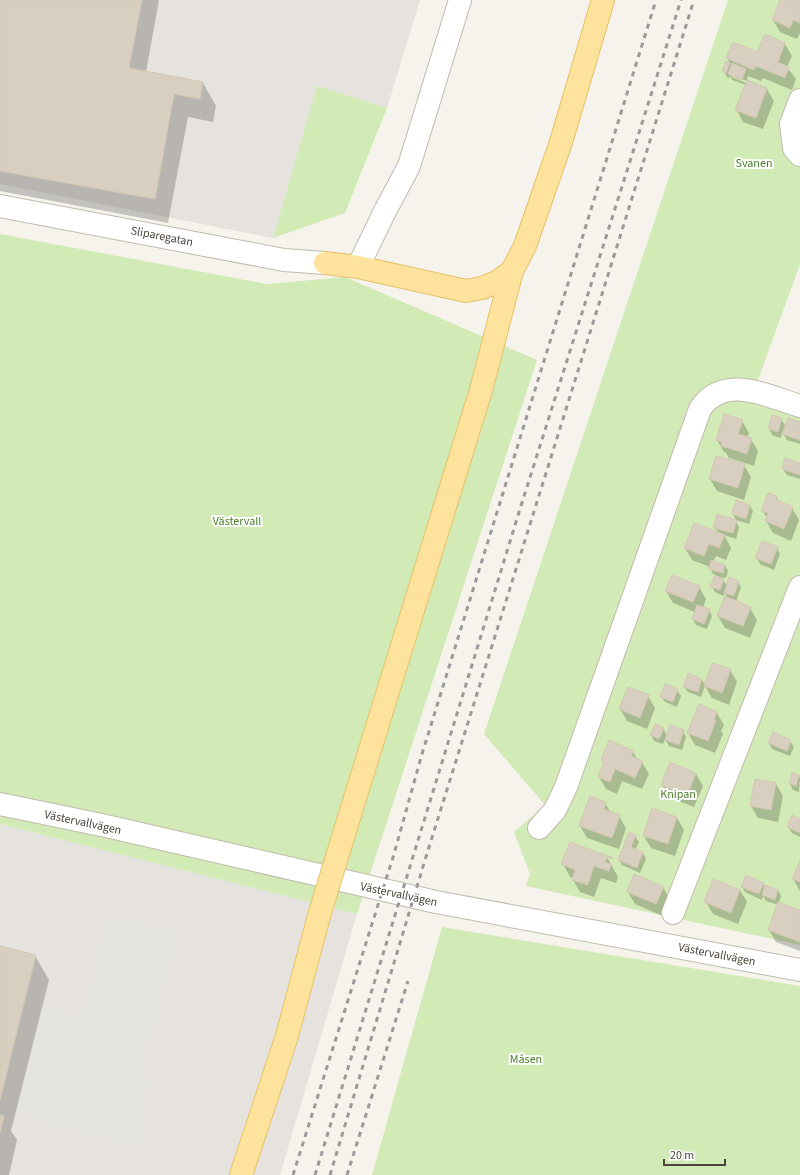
<svg xmlns="http://www.w3.org/2000/svg" width="800" height="1175" font-family="'Source Sans 3',sans-serif">
<style>
.industrial{fill:#e6e2dd}
.green{fill:#d2eab5}
.parking{fill:#e5e3e0}
.shadow{fill:#0003}
.building{fill:#d8cfc1;stroke:#d3c7b4}
.lines{fill:none;stroke-linecap:round;stroke-linejoin:round}
.minor-casing{stroke:#c2bbae;stroke-width:24}
.major-casing{stroke:#e6c16a;stroke-width:24}
.minor{stroke:#fff;stroke-width:22}
.major{stroke:#ffe39c;stroke-width:22}
.rail{stroke:#9a9a9a;stroke-width:3;stroke-dasharray:5 5;stroke-linecap:butt}
.major-bridge-casing{stroke:#e6c16a;stroke-width:24;stroke-linecap:butt}
.major-bridge{stroke:#ffe39c;stroke-width:22}
.labels{text-anchor:middle;stroke-width:4;stroke-linejoin:round;paint-order:stroke}
.park-label{font-size:12px;fill:#4a7f2a;stroke:#fff}
.street-label{font-size:12px;fill:#4b4439;stroke:#fff}
</style>
<rect width="100%" height="100%" fill="#f6f3ec"/>
<g class="industrial">
<path d="M0 0H420L387 108 317 87 273 238 0 184Z"/>
<path d="M0 824 357 914 280 1175H0Z"/>
</g>
<g class="green">
<path d="M728 0H800V264L751 399 800 413V945L526 886 530 874 514 832 545 805 484 734Z"/>
<path d="M317 86 387 108 345 213 273 238Z"/>
<path d="M0 234 267 284 345 277 537 360 357 914 0 824Z"/>
<path d="M442 927 800 986V1175H372Z"/>
</g>
<path class="parking" d="M106 916 178 934 140 1077 150 1080 138 1148 17 1113 42 1008 81 1018Z"/>
<g class="shadow">
<path d="M0 0H159L146 72 203 83 216 106 213 122 188 117 168 223 0 191Z"/>
<path d="M781 0H800V33L797 39 780 32 773 20Z"/>
<path d="M785 44 792 56 787 67 796 79 792 90 763 78 761 81 748 76 747 81 732 75V77L746 83 747 81 767 89 774 101 763 129 743 122 736 109 746 85 732 80 730 76 729 78 727 77 723 71 727 62 730 64 727 58 758 53Z"/>
<path d="M772 417 781 419 786 427 800 423V444L787 440 782 432 781 438 772 435 769 429Z"/>
<path d="M742 421 749 433 747 438 751 439 758 451 754 466 729 458 726 453 724 452 717 440Z"/>
<path d="M800 464V479L787 475 783 469Z"/>
<path d="M744 465 751 477 744 500 717 491 710 479Z"/>
<path d="M776 497 780 503 792 508 799 520 791 541 773 533 766 521 767 518 762 510Z"/>
<path d="M750 506 753 511 749 524 736 520 733 514Z"/>
<path d="M736 521 739 527 736 539 724 535 731 548 726 560 716 556 713 562 725 565 728 571 726 578 722 577 727 586 738 582 741 587 736 602 750 608 757 620 750 638 725 628 718 616 728 599 725 593 723 596 715 592 712 587 716 575 713 574 710 567 692 560 685 548 718 533 714 527Z"/>
<path d="M777 548 780 554 774 570 760 564 757 558Z"/>
<path d="M699 587 706 599 703 608 709 610 712 616 707 629 696 625 693 619 695 612 673 603 666 591Z"/>
<path d="M730 670 737 682 729 705 712 698 705 686 701 697 688 692 684 687 702 680 705 685Z"/>
<path d="M677 690 681 696 677 707 665 702 661 696Z"/>
<path d="M648 696 655 708 647 729 627 721 620 709Z"/>
<path d="M717 713 724 725 721 731 723 734 715 753 695 745 688 733Z"/>
<path d="M663 728 667 735 683 731 686 737 682 750 669 746 665 739 663 744 654 741 651 735Z"/>
<path d="M790 741 794 747 790 756 772 749 769 743Z"/>
<path d="M633 752 638 760 642 762 649 774 642 789 622 781 617 794 606 789 599 777 604 764 602 760Z"/>
<path d="M671 764 696 774 703 786 694 807 669 797 662 785Z"/>
<path d="M793 774 799 776 800 778 799 792 793 790 790 784Z"/>
<path d="M756 780 776 784 783 796 778 822 758 818 751 806Z"/>
<path d="M605 803 611 813 619 816 626 828 619 849 587 838 580 826Z"/>
<path d="M677 818 684 830 675 856 651 848 644 836Z"/>
<path d="M800 820V837L792 833 788 827Z"/>
<path d="M635 836 639 842 635 850 643 853 646 859 640 873 622 865 619 860Z"/>
<path d="M607 857 618 877 616 883 601 878 594 897 580 892 573 880V878L570 877 563 864Z"/>
<path d="M800 863V891L793 879Z"/>
<path d="M763 883 765 888 778 890 781 896 779 903 800 911V951L776 942 769 930 778 905 766 901 763 896 762 900 745 892 742 887Z"/>
<path d="M663 887 670 900 663 916 635 904 628 892Z"/>
<path d="M740 890 747 902 738 924 713 914 706 902Z"/>
<path d="M0 947 35 956 49 980 11 1131 17 1140 9 1175H0Z"/>
</g>
<g class="building">
<path d="M0 0H142L129 68 203 82 200 99 174 94 155 199 0 171Z"/>
<path d="M780 0H800V23L793 20 790 28 772 20Z"/>
<path d="M765 34 785 43 778 62 789 67 785 78 756 66 754 70 726 58 733 42 757 52Z"/>
<path d="M726 61 730 63 726 73 722 71Z"/>
<path d="M732 63 746 69 742 80 728 74Z"/>
<path d="M747 80 767 88 756 118 735 110Z"/>
<path d="M724 414 743 420 738 434 752 438 747 454 721 446 722 442 716 440Z"/>
<path d="M772 415 782 418 778 432 768 429Z"/>
<path d="M788 418 800 422V440L782 434Z"/>
<path d="M716 456 745 464 738 488 709 479Z"/>
<path d="M785 458 800 463V475L782 469Z"/>
<path d="M768 493 777 496 776 500 793 507 784 529 765 521 768 513 761 511Z"/>
<path d="M736 500 750 505 746 519 732 514Z"/>
<path d="M717 514 737 520 733 533 713 528Z"/>
<path d="M694 523 725 535 719 548 709 544 704 556 684 548Z"/>
<path d="M762 541 778 547 771 564 755 558Z"/>
<path d="M711 560 725 565 723 573 709 569Z"/>
<path d="M672 575 700 586 693 602 665 591Z"/>
<path d="M715 575 724 579 720 590 710 587Z"/>
<path d="M729 577 739 581 734 596 724 593Z"/>
<path d="M725 596 751 607 743 626 717 616Z"/>
<path d="M697 605 710 609 704 624 692 619Z"/>
<path d="M712 663 731 669 722 693 704 686Z"/>
<path d="M688 673 702 679 698 692 683 687Z"/>
<path d="M665 684 678 689 673 702 660 697Z"/>
<path d="M628 687 649 695 640 718 619 709Z"/>
<path d="M699 704 717 712 714 720 716 721 708 741 687 733Z"/>
<path d="M655 724 664 728 659 739 650 735Z"/>
<path d="M670 725 684 730 679 745 665 740Z"/>
<path d="M773 732 791 740 787 751 768 743Z"/>
<path d="M609 740 634 751 631 756 643 761 635 778 615 769 610 782 598 777 604 761 601 760Z"/>
<path d="M670 762 696 773 687 796 661 785Z"/>
<path d="M792 773 799 775 796 786 789 784Z"/>
<path d="M755 779 776 783 771 810 750 806Z"/>
<path d="M590 796 606 802 604 809 620 815 612 838 579 826Z"/>
<path d="M652 808 677 817 668 844 643 836Z"/>
<path d="M792 815 800 819V833L787 827Z"/>
<path d="M629 832 636 835 631 847 643 852 637 868 618 860Z"/>
<path d="M570 842 613 858V859L607 857 605 862 611 864 609 871 594 866 588 885 572 880 575 870 561 864Z"/>
<path d="M800 861V882L792 879Z"/>
<path d="M634 874 664 887 656 904 627 892Z"/>
<path d="M746 875 764 883 759 894 741 887Z"/>
<path d="M713 879 740 890 731 913 704 902Z"/>
<path d="M765 885 778 890 775 900 762 895Z"/>
<path d="M778 902 800 910V942L768 930Z"/>
<path d="M0 946 36 955 0 1100Z"/>
<path d="M0 1115 4 1116 0 1133Z"/>
</g>
<g class="lines">
<defs>
<g id="minor">
<path d="M800 100 791 124 794 148 800 155"/>
<path d="M0 206 284 260 325 263"/>
<path d="M358 267 384 213 409 166 460 0"/>
<path d="M0 804 106 826 436 902 800 970"/>
<path d="M539 828 555 810 566 787 700 409C724 373 767 396 800 406"/>
<path d="M673 913 800 587"/>
</g>
<g id="major">
<path d="M325 263 358 267 466 291 482 288 497 282 512 271 525 246 561 142 603 0"/>
<path d="M344 834 481 390 512 271"/>
<path d="M241 1175 287 1036 319 916"/>
</g>
</defs>
<use href="#minor" class="minor-casing"/>
<use href="#major" class="major-casing"/>
<use href="#minor" class="minor"/>
<use href="#major" class="major"/>
<g class="rail">
<path d="M293 1175 394 854 422 754 656 0"/>
<path d="M315 1175 520 509 681 0"/>
<path d="M330 1175 425 860 694 0"/>
<path d="M347 1175 408 981"/>
</g>
<defs>
<path id="major-bridge" d="M319 916 344 834"/>
</defs>
<use href="#major-bridge" class="major-bridge-casing"/>
<use href="#major-bridge" class="major-bridge"/>
</g>
<g class="labels">
<g class="park-label">
<text x="754" y="167">Svanen</text>
<text x="237" y="525">Västervall</text>
<text x="678" y="798">Knipan</text>
<text x="526" y="1063">Måsen</text>
</g>
<g class="street-label">
<text transform="translate(162 236) rotate(11)" y="4">Sliparegatan</text>
<text transform="translate(83 822) rotate(12)" y="4">Västervallvägen</text>
<text transform="translate(399 894) rotate(12)" y="4">Västervallvägen</text>
<text transform="translate(717 954) rotate(11)" y="4">Västervallvägen</text>
</g>
</g>
<path d="M664 1159v6h61v-6" fill="none" stroke="#4b4439" stroke-width="2"/>
<text x="670" y="1159" font-size="12" fill="#4b4439" stroke="#ffffff" stroke-width="3" paint-order="stroke">20 m</text>
</svg>
